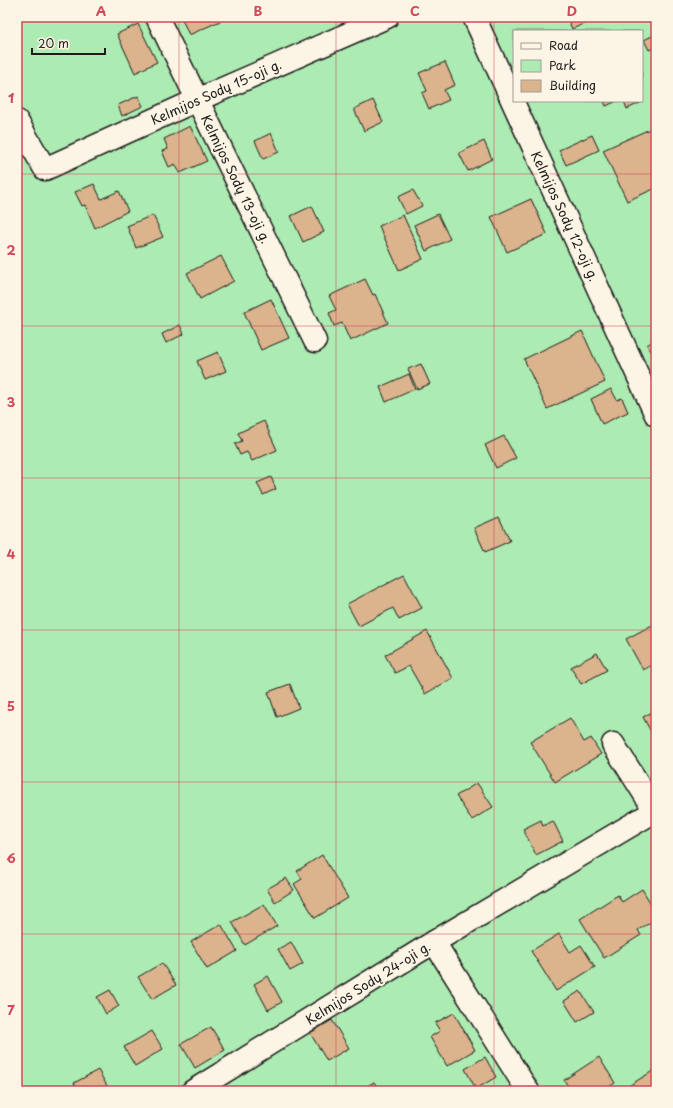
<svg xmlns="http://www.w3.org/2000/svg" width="673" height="1108" font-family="'Playpen Sans',sans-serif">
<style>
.green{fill:#acecb3;stroke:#648468;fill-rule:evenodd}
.building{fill:#dbb38c;stroke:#1c1c1c}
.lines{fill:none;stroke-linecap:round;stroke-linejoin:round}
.street-casing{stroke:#1c1c1c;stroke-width:25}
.street{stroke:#fcf5e5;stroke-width:22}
.grid{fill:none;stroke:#d1495b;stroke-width:1;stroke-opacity:0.55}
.labels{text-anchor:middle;stroke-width:4;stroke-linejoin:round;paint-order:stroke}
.street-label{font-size:13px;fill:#1c1c1c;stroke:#fcf5e5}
.neatline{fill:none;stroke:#d1495b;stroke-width:1.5}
.grid-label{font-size:13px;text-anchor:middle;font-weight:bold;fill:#d1495b}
</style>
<rect width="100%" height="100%" fill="#f2e1ca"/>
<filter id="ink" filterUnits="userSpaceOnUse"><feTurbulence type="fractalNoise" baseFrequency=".025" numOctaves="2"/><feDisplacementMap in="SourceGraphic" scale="8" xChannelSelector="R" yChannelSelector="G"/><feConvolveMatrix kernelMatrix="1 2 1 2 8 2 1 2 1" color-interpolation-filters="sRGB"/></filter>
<g filter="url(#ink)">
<path class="green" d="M17 17H656V1091H17ZM514 31H642V101H514Z"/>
<g class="building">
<path d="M17 17H27L17 23Z"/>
<path d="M181 17H226L227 18 189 35Z"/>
<path d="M567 17H600L572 29Z"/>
<path d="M138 24 157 62 135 73 117 34Z"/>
<path d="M656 34V47L649 50 644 40Z"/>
<path d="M445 62 455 85 444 90 449 100 429 109 422 93 427 91 419 73Z"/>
<path d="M138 96 143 106 122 116 118 105Z"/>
<path d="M373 100 383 122 364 131 354 109Z"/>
<path d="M604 101H617L606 106Z"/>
<path d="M624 101H641L642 102 627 109Z"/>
<path d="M190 126 207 161 180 173 175 164 169 167 162 151 168 149 164 139Z"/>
<path d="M652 128 656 137V188L627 201 603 150Z"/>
<path d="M271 133 279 152 263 159 255 141Z"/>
<path d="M592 135 599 150 566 165 559 150Z"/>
<path d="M484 141 492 159 468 171 459 153Z"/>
<path d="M94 184 101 199 119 191 128 211 95 228 85 205 82 206 75 192Z"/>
<path d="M413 190 422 206 406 214 398 197Z"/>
<path d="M531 199 547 234 507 252 491 217Z"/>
<path d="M312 206 324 232 303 242 291 216Z"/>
<path d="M438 214 450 239 426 251 414 225Z"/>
<path d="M153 215 163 237 136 248 127 226Z"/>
<path d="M403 215 423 259 399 270 379 226Z"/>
<path d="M221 256 234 281 200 299 187 273Z"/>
<path d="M365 279 373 295 375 294 388 323 350 341 342 323 334 326 329 313 336 310 329 296Z"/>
<path d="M271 299 289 338 261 350 244 312Z"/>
<path d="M180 325 184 334 166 343 162 334Z"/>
<path d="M582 331 605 382 547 409 524 359Z"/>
<path d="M656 339V356L655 357 647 345Z"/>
<path d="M218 352 226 371 205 380 197 361Z"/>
<path d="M421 364 430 384 417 389 408 369Z"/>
<path d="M409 374 415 389 386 402 380 387Z"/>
<path d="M611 389 617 400 622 398 628 412 602 424 591 399Z"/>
<path d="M264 421 277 450 252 461 247 452 240 455 235 444 242 441 238 433Z"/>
<path d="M504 436 516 458 496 468 485 445Z"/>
<path d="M271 477 276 489 263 495 257 483Z"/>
<path d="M499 517 510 541 485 552 474 528Z"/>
<path d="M404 574 422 608 399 620 393 608 359 626 347 604Z"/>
<path d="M656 623V663L643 670 626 639Z"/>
<path d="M427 631 453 678 425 694 409 666 395 673 385 655Z"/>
<path d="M597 653 607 670 581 684 571 667Z"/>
<path d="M290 684 299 708 277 717 268 692Z"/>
<path d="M656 710V741L643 717Z"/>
<path d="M570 718 584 742 591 738 601 754 555 782 530 742Z"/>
<path d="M477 783 493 807 472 820 456 796Z"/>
<path d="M541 820 543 826 553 821 563 841 536 855 523 829Z"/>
<path d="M322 855 348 898 315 918 294 884 302 879 297 871Z"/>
<path d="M286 878 294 890 275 902 267 889Z"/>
<path d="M642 889 656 912V919L638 930 641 935 604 958 580 919 618 895 622 902Z"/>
<path d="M264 904 277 926 245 945 232 922Z"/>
<path d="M221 924 237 951 207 969 191 942Z"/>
<path d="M559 934 570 952 581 945 595 967 556 991 531 951Z"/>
<path d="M291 942 303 964 290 971 278 949Z"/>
<path d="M162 963 176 985 152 999 138 977Z"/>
<path d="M268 976 282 1002 268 1010 254 984Z"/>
<path d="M110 990 119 1006 106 1014 97 997Z"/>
<path d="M580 991 594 1012 577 1022 564 1001Z"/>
<path d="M454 1013 475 1050 447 1066 430 1037 440 1031 435 1023Z"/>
<path d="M332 1020 349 1048 327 1061 310 1033Z"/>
<path d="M211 1027 225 1050 195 1068 181 1044Z"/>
<path d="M152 1031 163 1049 135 1066 124 1047Z"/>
<path d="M485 1057 496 1077 476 1089 465 1069Z"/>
<path d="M599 1057 615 1083 603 1091H571L564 1080Z"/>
<path d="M656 1069V1091H634L630 1085Z"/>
<path d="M98 1070 110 1091H79L74 1083Z"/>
<path d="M374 1082 380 1091H359Z"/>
</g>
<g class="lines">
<defs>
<g id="street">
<path d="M157 17 315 341"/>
<path d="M474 17 656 415"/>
<path d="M17 121 45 169 197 100 387 17"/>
<path d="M613 744 656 812"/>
<path d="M434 942 528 1091"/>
<path d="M193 1091 434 942 655 811"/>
</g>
</defs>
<use href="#street" class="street-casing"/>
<use href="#street" class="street"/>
</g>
</g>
<path class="grid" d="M179 17V1091M336 17V1091M494 17V1091M17 174H656M17 326H656M17 478H656M17 630H656M17 782H656M17 934H656"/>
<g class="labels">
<g class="street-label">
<text transform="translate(216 92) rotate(-24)" y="5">Kelmijos Sodų 15-oji g.</text>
<text transform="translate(236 179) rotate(64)" y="5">Kelmijos Sodų 13-oji g.</text>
<text transform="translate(565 216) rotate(65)" y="5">Kelmijos Sodų 12-oji g.</text>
<text transform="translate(368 983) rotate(-32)" y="5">Kelmijos Sodų 24-oji g.</text>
</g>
</g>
<rect width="673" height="1108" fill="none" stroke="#fcf5e5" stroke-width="44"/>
<rect x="513" y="30" width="130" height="72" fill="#fcf5e5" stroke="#a29e95"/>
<rect x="521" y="43" width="20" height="6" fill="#fcf5e5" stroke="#a29e95"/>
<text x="549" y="50" font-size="12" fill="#1c1c1c">Road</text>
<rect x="521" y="60" width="20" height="12" fill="#acecb3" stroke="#a29e95"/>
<text x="549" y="70" font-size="12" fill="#1c1c1c">Park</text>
<rect x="521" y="80" width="20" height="12" fill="#dbb38c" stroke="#a29e95"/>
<text x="549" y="90" font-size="12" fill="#1c1c1c">Building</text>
<path d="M32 48v6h73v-6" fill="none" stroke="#1c1c1c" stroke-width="2"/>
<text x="38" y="48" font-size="12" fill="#1c1c1c" stroke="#fcf5e5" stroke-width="3" paint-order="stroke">20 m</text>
<rect x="22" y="22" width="629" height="1064" class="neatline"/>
<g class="grid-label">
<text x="101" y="16">A</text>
<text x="258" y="16">B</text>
<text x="415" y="16">C</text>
<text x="572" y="16">D</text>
<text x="11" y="103">1</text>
<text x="11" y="255">2</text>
<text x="11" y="407">3</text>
<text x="11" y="559">4</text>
<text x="11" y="711">5</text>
<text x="11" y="863">6</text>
<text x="11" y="1015">7</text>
</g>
</svg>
